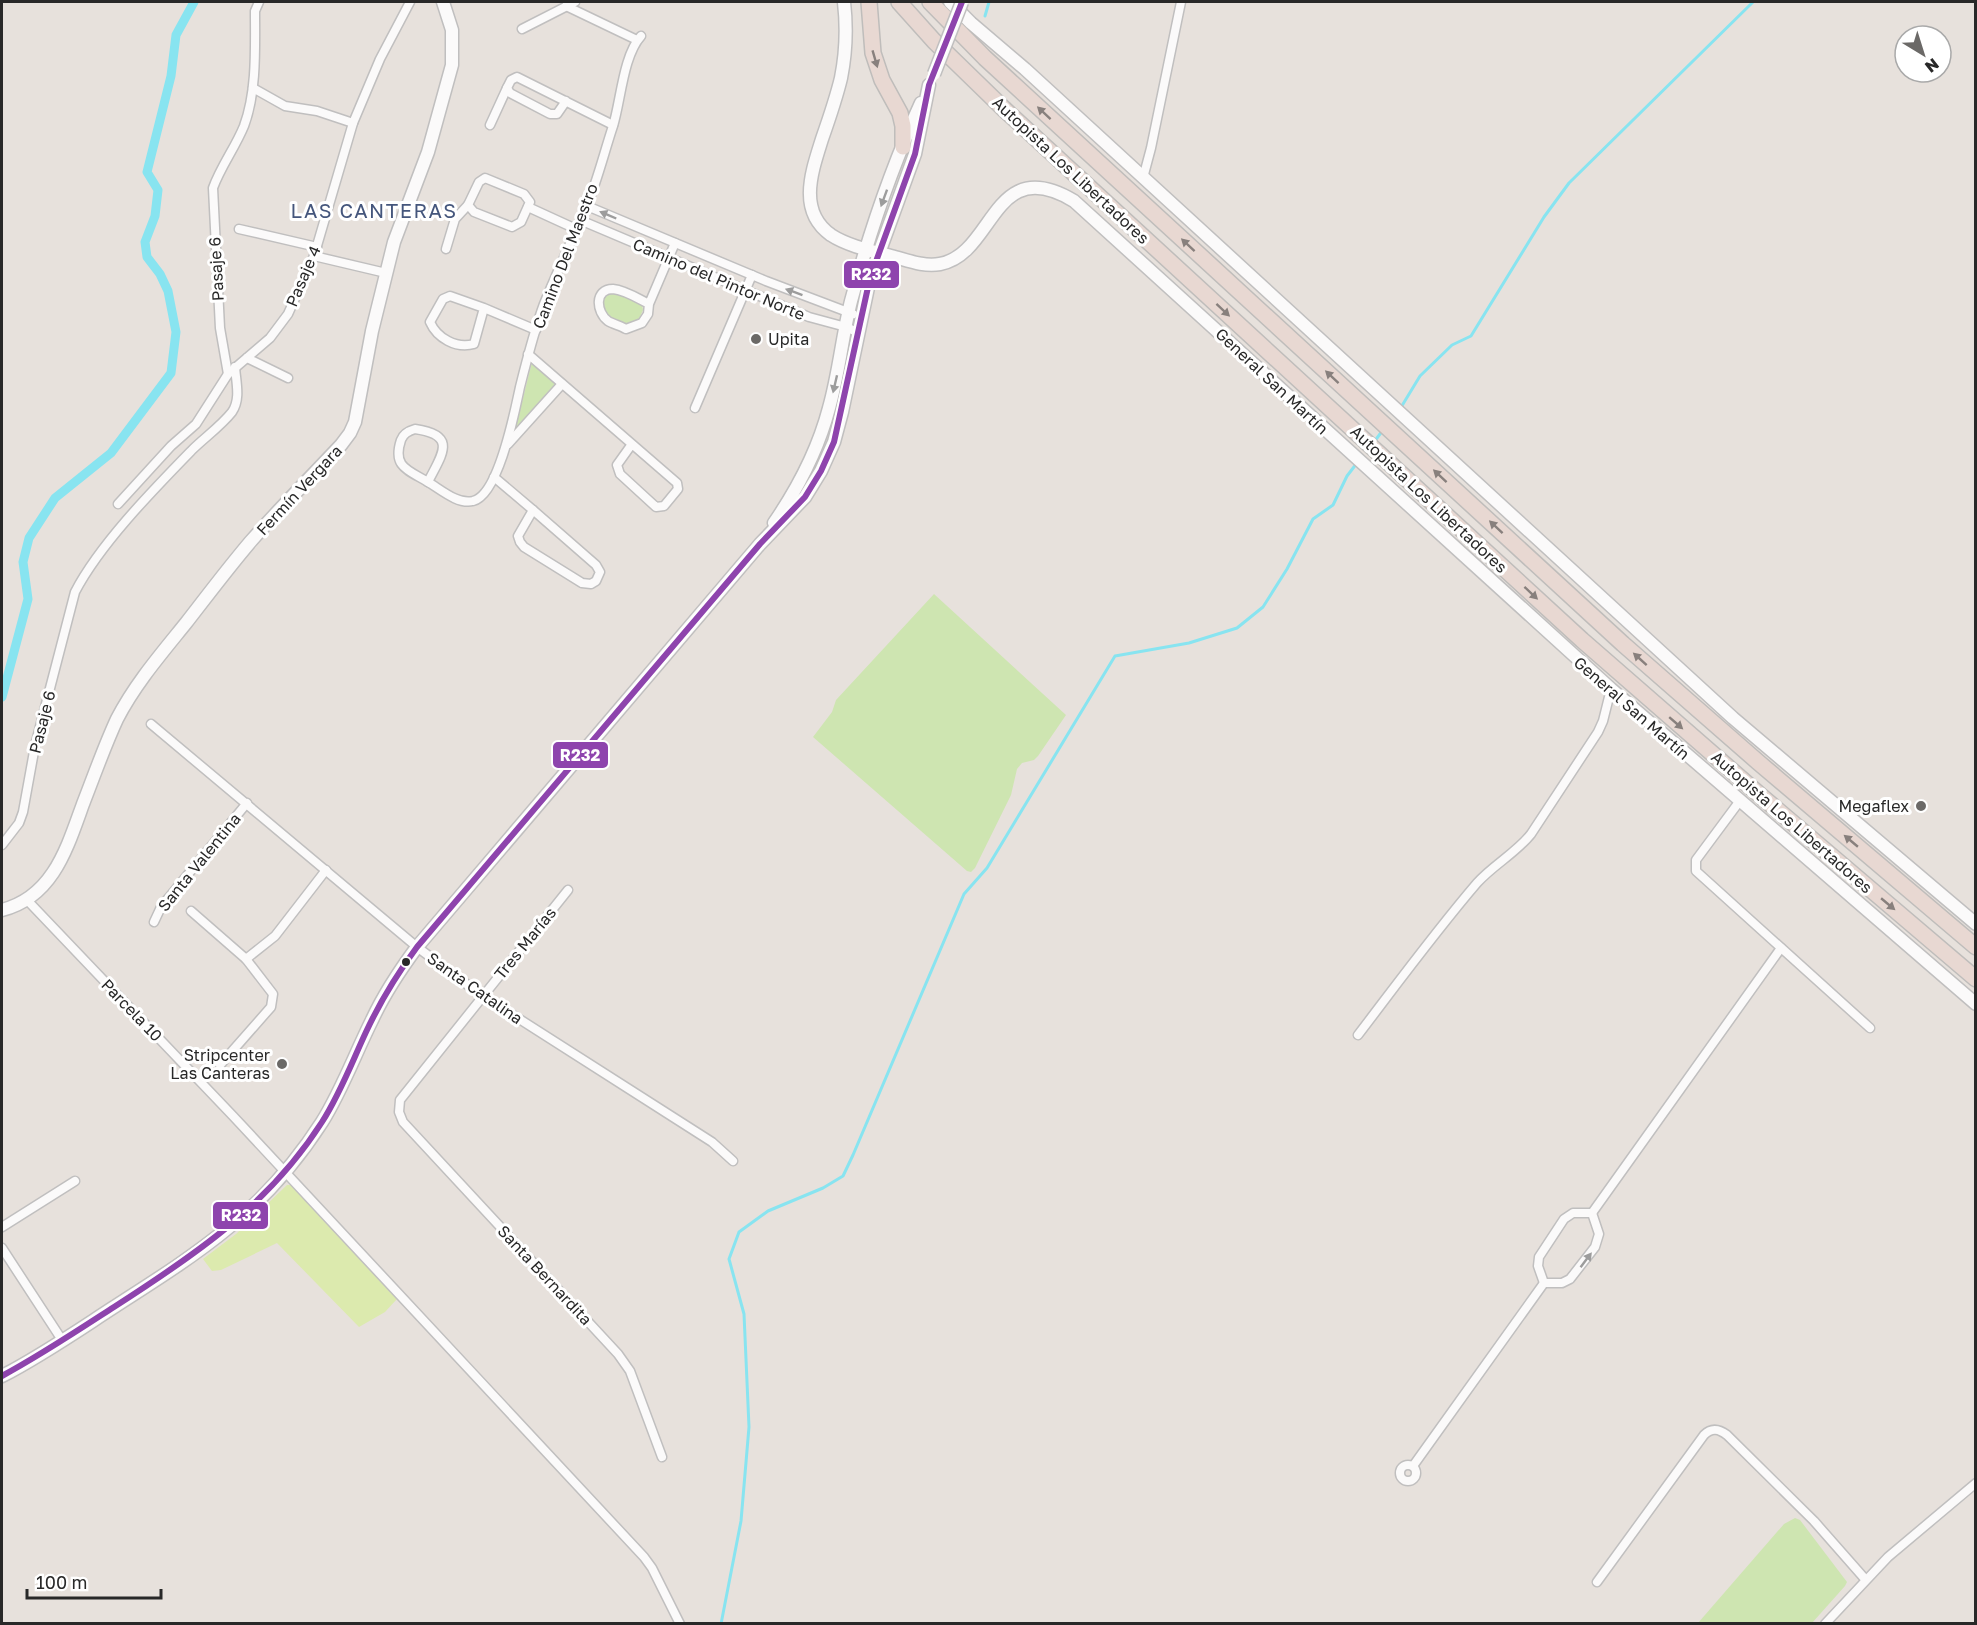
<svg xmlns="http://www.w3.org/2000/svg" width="1977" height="1625" font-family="'Golos Text',sans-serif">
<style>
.green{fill:#cee5b1}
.pitch{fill:#dceaae}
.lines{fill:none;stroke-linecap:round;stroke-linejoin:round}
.stream{stroke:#88e4f0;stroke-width:3}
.canal{stroke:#88e4f0;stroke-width:9}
.street-casing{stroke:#c0bfbf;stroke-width:11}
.secondary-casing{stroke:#c0bfbf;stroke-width:15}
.highway-casing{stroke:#bfbdbb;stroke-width:18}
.street{stroke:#fbfafa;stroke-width:8}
.secondary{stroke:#fbfafa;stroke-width:12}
.highway{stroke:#e8d8d2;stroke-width:15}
.secondary-bridge-casing{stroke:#c0bfbf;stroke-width:15;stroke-linecap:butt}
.secondary-bridge{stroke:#fbfafa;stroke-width:12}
.bus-1-casing{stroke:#fff;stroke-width:10}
.bus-1{stroke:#8e44ad;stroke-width:6}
.oneway{fill:#88807d}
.oneway2{fill:#9c9c9c}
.poi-dot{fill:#6b6967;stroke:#fff;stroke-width:2}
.bus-dot{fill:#282828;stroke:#fff;stroke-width:2}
.labels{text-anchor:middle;stroke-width:6;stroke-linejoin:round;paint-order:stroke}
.street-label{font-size:16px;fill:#282828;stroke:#fff}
.poi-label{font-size:16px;fill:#282828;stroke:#fff;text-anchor:end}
.quarter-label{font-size:20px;letter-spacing:1.5px;fill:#45567c;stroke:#fff}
.line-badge{stroke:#fff;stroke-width:2}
.badge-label{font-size:16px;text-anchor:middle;font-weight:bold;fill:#fff}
</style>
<rect width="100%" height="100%" fill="#e7e1dc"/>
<g class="green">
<path d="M610 292 617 293 642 305 643 310 638 321 627 325 606 315 601 300 604 294Z"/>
<path d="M532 362 557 384 515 430Z"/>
<path d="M934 594 1066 715 1038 756 1034 760 1022 763 1017 769 1011 795 975 868 971 872 967 871 813 737 832 712 836 700Z"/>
<path d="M1795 1518 1800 1520 1847 1582 1845 1586 1812 1623H1698L1784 1524Z"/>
</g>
<path class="pitch" d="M287 1185H291L397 1299 385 1312 359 1327 277 1243 221 1270 212 1271 203 1259 236 1234Z"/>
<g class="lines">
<g class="stream">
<path d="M985 16 989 2"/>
<path d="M1400 409 1420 376 1452 345 1471 336 1544 217 1569 183 1753 2"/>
<path d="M1374 442 1383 430"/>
<path d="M721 1624 741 1521 749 1427 744 1314 729 1259 739 1232 768 1211 823 1188 843 1176 853 1155 964 894 987 868 1115 656 1189 643 1237 628 1263 607 1287 569 1313 519 1333 505 1347 476 1357 463"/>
</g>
<path class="canal" d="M2 697 28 599 23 562 29 538 55 498 111 453 171 373 176 332 168 291 160 274 147 257 145 242 155 216 158 190 147 172 171 76 176 35 194 2"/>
<defs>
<g id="street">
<path d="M566 6 637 40"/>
<path d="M522 29 575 2"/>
<path d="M253 88 285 106 317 111 353 123"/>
<path d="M566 101 557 114H550L510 93 507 88 511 80 517 77 613 125"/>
<path d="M490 125 507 88"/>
<path d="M485 178 524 194 530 202 521 222 512 227 474 212 468 205 479 182Z"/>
<path d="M1143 178 1151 148 1181 2"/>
<path d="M587 206 766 281 853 314"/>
<path d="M528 207 576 229"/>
<path d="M580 220 809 317 846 327 859 333"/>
<path d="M239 229 317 247"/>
<path d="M446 249 455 219 468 205"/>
<path d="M314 256 386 273"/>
<path d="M649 304C639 299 625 290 613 289 594 289 596 312 608 321 613 324 621 326 626 329L642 323 648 314 649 304 675 243"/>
<path d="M484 308 474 344C456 349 437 338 430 322L443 299 450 296 484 308 536 330"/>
<path d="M528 354 677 483 678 489 664 506 656 507 620 474 617 465 632 444"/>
<path d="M247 358 288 378"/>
<path d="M228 374 220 328 213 188C221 166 235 148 244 126 257 91 255 48 255 11L259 2"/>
<path d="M695 408 752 275"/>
<path d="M415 429C458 435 442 454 428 482 408 470 392 467 401 440 403 434 408 431 415 429Z"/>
<path d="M508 444 562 384"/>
<path d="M494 477 533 510"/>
<path d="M428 482C440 489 458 505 473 501 499 495 515 410 520 387 527 359 534 331 544 304 557 272 572 240 586 208 597 182 604 153 613 126 621 100 623 56 641 36"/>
<path d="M118 504 171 446 196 424 228 374 270 338 288 314 314 256 353 123 380 59 410 2"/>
<path d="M533 510 596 565 600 572 596 581 591 584 582 583 524 547 520 542 518 536Z"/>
<path d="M151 724 417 947 477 992 712 1142 733 1161"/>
<path d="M1739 802 1696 860V871L1870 1028"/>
<path d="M2 845 19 823 23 812 35 746 75 592C100 544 153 490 192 450 204 438 221 426 232 412 241 399 236 382 235 367"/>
<path d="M568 890 400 1100 399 1112 403 1122 618 1354 630 1371 662 1457"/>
<path d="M27 900 233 1116 644 1557 652 1568 680 1624"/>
<path d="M191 911 246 959 273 994 271 1007 220 1065"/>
<path d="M154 922 161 907 247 803"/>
<path d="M246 959 275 936 326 870"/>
<path d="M1358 1035C1397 984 1435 932 1477 883 1493 865 1516 853 1531 834L1598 732 1603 721 1611 689"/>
<path d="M1592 1213 1781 948"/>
<path d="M2 1227 75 1181"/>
<path d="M2 1248 62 1340"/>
<path d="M1544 1283H1562L1570 1279 1595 1247 1599 1234 1592 1213"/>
<path d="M1544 1283 1538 1266 1539 1257 1564 1219 1573 1213H1592"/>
<circle cx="1408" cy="1473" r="8"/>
<path d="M1413 1466 1544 1283"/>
<path d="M1597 1582 1704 1435C1712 1427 1719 1429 1727 1435L1814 1521 1865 1579"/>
<path d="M1825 1624 1888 1557 1976 1483"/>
</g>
<g id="secondary">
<path d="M844 2C847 28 846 53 841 78 836 99 829 119 822 139 812 171 797 211 831 235 848 246 872 251 891 256 907 260 923 267 940 264 995 254 992 152 1074 201L1611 689 1976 1004"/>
<path d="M950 2 971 23 1025 69 1733 718 1976 924"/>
<path d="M774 523C798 488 818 450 829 408 839 373 842 337 851 301 869 234 892 166 921 103"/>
<path d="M2 910C53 897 67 848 83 804 94 776 104 747 117 719 135 684 161 654 186 623 207 596 228 568 251 541 280 508 311 477 341 445L350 433 355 422 372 331 394 242 428 152 452 65V30L443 2"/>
<path d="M2 1376C41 1356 77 1331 114 1307 200 1252 265 1211 322 1122 342 1090 355 1054 372 1020 384 994 400 970 417 947L760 544 805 497 821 471 834 442 842 412 870 278 915 154 929 85"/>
</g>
<g id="highway">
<path d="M869 2 873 53 882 80 900 113 903 126V147"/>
<path d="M899 2 934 41 1004 109 1582 640 1761 796 1976 979"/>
<path d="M930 2 985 58 1623 644 1758 762 1976 947"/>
</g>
</defs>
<use href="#street" class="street-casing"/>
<use href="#secondary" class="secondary-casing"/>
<use href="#highway" class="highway-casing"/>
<use href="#street" class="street"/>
<use href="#secondary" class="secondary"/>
<use href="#highway" class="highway"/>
<defs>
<path id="secondary-bridge" d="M934 74 962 2"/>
</defs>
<use href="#secondary-bridge" class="secondary-bridge-casing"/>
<use href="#secondary-bridge" class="secondary-bridge"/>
<defs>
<path id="bus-1" d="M2 1376C41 1355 77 1331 114 1307 195 1255 269 1205 322 1122 340 1094 352 1062 366 1032 380 1002 397 974 417 947L760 544 805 497 821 471 834 442 870 278 915 154 929 85 962 2"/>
</defs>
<use href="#bus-1" class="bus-1-casing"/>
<use href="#bus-1" class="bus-1"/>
</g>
<defs><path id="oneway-solid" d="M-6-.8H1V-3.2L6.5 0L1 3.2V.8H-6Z" transform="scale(1.5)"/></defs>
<g class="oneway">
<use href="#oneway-solid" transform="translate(875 59) rotate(74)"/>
<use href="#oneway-solid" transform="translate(1044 113) rotate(-137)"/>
<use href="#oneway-solid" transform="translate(1188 245) rotate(-137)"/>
<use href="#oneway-solid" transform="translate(1223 310) rotate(43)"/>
<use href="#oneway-solid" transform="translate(1332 377) rotate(-137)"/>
<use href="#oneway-solid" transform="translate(1440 476) rotate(-137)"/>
<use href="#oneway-solid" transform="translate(1496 527) rotate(-137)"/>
<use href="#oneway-solid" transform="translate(1531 593) rotate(43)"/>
<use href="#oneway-solid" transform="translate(1640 659) rotate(-138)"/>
<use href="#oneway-solid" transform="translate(1676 723) rotate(41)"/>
<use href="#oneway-solid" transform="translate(1851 841) rotate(-140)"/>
<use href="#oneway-solid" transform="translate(1888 904) rotate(40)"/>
</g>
<g class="oneway2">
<use href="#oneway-solid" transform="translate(884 198) rotate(110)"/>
<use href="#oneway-solid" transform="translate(608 215) rotate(-157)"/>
<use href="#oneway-solid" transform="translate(794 292) rotate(-160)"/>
<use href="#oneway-solid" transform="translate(835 384) rotate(103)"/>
<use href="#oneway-solid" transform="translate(1586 1260) rotate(-53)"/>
</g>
<g class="poi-dot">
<circle cx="756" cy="339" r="6"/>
<circle cx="1921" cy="806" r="6"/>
<circle cx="282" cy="1064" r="6"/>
</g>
<circle class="bus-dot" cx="406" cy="962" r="5"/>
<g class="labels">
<g class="street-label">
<text transform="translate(1071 170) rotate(43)" y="6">Autopista Los Libertadores</text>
<text transform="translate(565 256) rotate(-69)" y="6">Camino Del Maestro</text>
<text transform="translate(216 269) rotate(-93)" y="6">Pasaje 6</text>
<text transform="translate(303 276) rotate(-67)" y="6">Pasaje 4</text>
<text transform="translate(719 279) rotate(23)" y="6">Camino del Pintor Norte</text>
<text transform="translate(1272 381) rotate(43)" y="6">General San Martín</text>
<text transform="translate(299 490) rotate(-47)" y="6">Fermín Vergara</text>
<text transform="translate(1429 499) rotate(43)" y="6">Autopista Los Libertadores</text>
<text transform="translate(1632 708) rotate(41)" y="6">General San Martín</text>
<text transform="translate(42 722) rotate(-76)" y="6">Pasaje 6</text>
<text transform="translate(1792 822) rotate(41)" y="6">Autopista Los Libertadores</text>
<text transform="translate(199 862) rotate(-51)" y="6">Santa Valentina</text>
<text transform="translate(525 943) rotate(-51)" y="6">Tres Marías</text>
<text transform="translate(475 988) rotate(35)" y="6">Santa Catalina</text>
<text transform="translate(132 1010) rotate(46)" y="6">Parcela 10</text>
<text transform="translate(545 1275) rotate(47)" y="6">Santa Bernardita</text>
</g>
<g class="poi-label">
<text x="768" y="345" text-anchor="start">Upita</text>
<text x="1909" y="812">Megaflex</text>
<text x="270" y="1061">Stripcenter<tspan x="270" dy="18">Las Canteras</tspan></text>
</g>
<g class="quarter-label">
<text x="374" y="218">LAS CANTERAS</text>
</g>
</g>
<g class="line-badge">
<rect x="843" y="260" width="57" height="29" rx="6" fill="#8e44ad"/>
<rect x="552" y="741" width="57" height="28" rx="6" fill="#8e44ad"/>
<rect x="212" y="1201" width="57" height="29" rx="6" fill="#8e44ad"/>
</g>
<g class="badge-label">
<text x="871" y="280">R232</text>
<text x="580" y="761">R232</text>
<text x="241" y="1221">R232</text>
</g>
<rect width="1977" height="1625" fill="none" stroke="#282828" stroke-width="6"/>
<g transform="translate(1923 54) rotate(142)"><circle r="28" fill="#ffffff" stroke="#a9a9a9" stroke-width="1.5"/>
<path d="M0-4.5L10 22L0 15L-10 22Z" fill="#6b6967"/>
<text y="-9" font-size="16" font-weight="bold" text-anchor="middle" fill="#282828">N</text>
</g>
<path d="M27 1589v9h134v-9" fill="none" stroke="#282828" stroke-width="3"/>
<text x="36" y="1589" font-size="18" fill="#282828" stroke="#ffffff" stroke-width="4.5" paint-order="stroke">100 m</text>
</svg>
